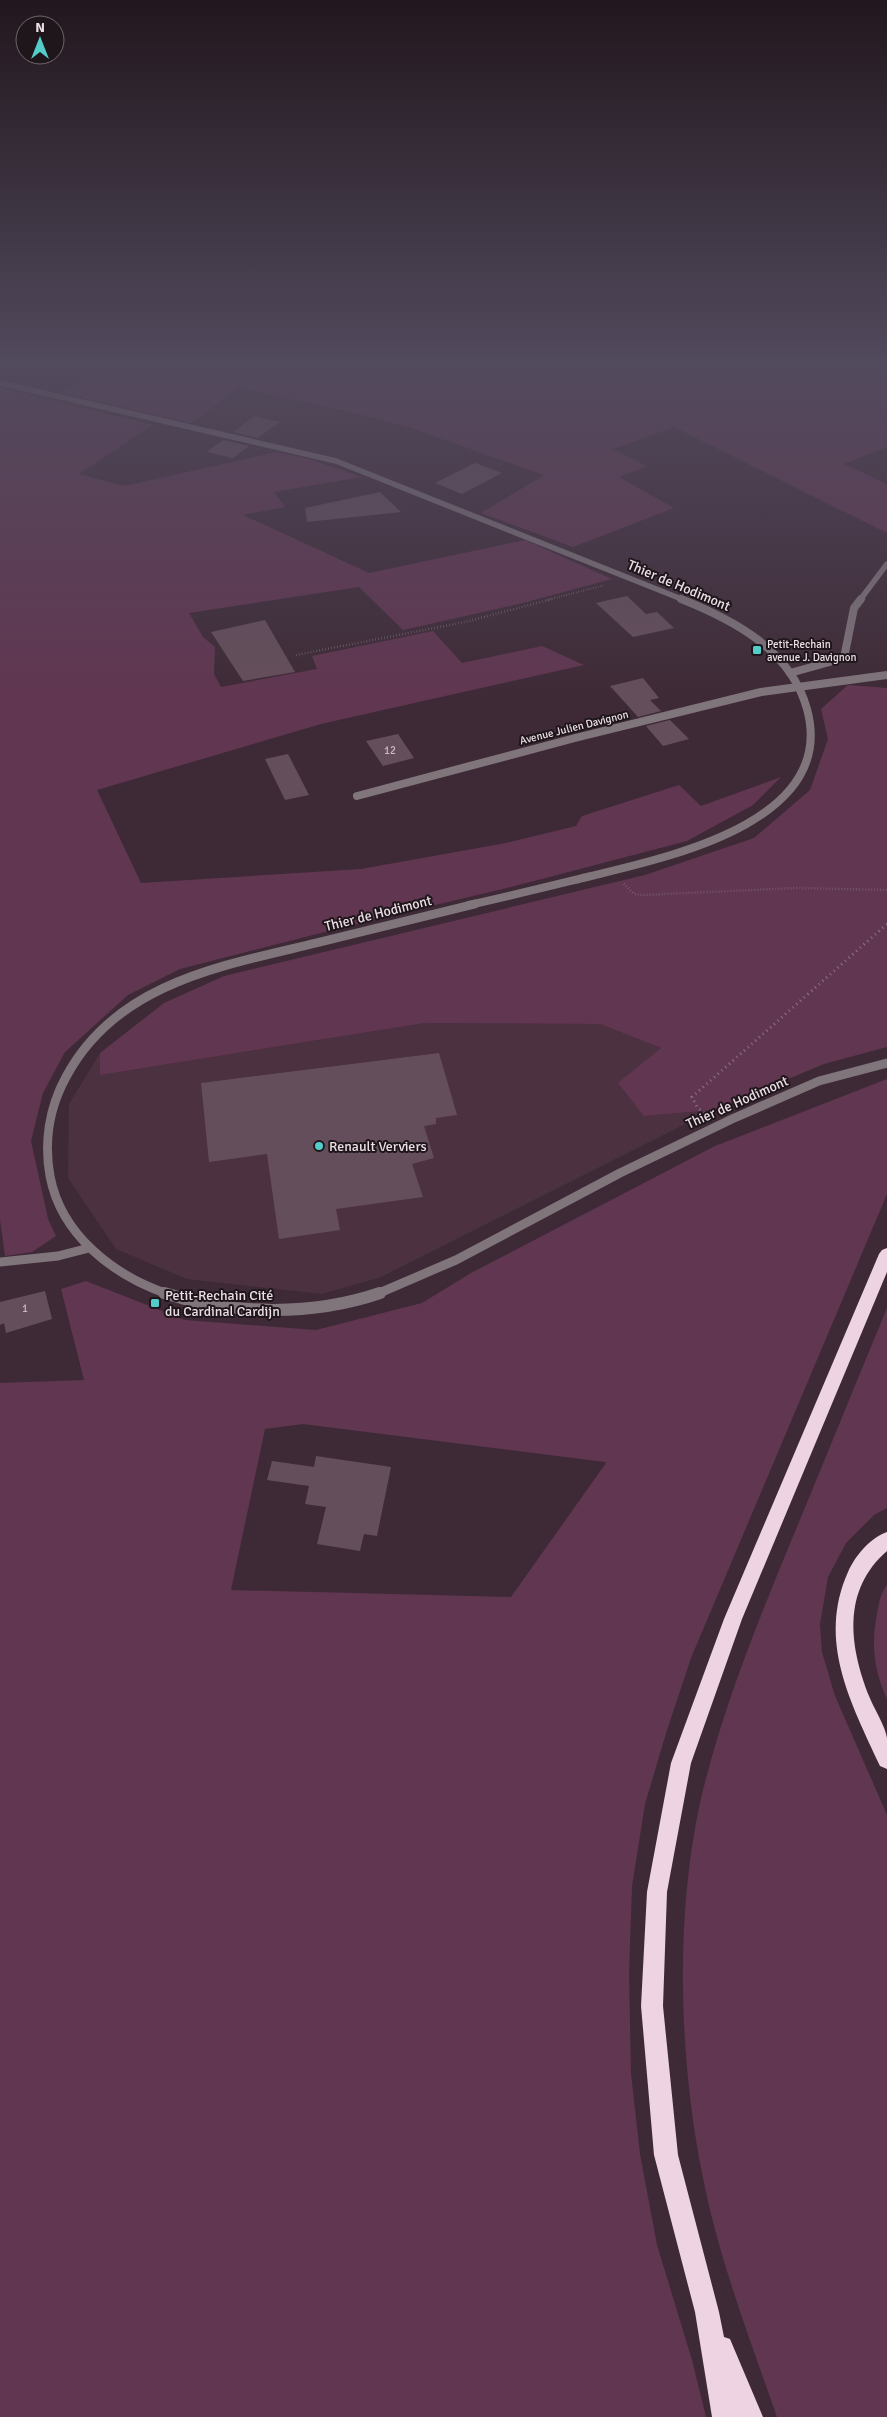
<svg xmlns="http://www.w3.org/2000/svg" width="887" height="2417" font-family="Signika,sans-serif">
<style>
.built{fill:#4c3141}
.green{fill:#613651;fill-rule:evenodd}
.building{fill:#654e5b}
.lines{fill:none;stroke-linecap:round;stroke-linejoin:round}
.path-far2{stroke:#887780;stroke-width:2;stroke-dasharray:0.5 2;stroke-linecap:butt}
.path-far1{stroke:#887780;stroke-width:2.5;stroke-dasharray:0.5 2.5;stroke-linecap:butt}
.path{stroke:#887780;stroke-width:3;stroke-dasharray:1 4;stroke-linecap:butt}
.service-far1{stroke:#80757b;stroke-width:5.5}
.service{stroke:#80757b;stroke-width:8}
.minor-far3{stroke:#80757b;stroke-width:5.5}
.minor-far2{stroke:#80757b;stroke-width:8}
.minor-far1{stroke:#80757b;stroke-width:9}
.minor{stroke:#80757b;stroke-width:12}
.motorway{fill:#eed3e2;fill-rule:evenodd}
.poi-dot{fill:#53cdca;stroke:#1f161b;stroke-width:2}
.labels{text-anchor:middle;stroke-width:4;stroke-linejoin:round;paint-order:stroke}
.far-poi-label{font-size:11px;fill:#ebdee5;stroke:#1f161b;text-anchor:start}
.far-street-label{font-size:11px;fill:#ebdee5;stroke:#1f161b}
.number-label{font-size:11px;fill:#cabac2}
.street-label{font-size:14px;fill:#ebdee5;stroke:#1f161b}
.poi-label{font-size:14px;fill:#ebdee5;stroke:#1f161b;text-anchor:start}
</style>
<rect width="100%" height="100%" fill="#3e2a36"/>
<path class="built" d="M425 1023 600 1024 661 1048 644 1116 713 1110 381 1277 322 1294 187 1279 116 1249 68 1178 69 1104 100 1053V1075Z"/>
<g class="green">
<path d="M104 360H887V447L844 464 887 484V533L674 427 613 449 647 466 619 477 674 508 573 547 481 513 544 475 411 428 356 413 239 388 191 423 58 392 106 364Z"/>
<path d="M0 388 152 425 79 474 124 486 276 452 309 459 362 477 274 492 285 507 243 515 369 573 525 540 612 579 523 603 403 630 359 587 189 613 203 637 215 647 214 674 221 687 317 669 312 656 433 631 462 663 542 646 584 665 321 724 97 790 141 883 361 869 506 843 576 826 582 816 679 785 701 806 781 777 753 805 687 841 515 886 372 920 180 969 128 995 65 1052 43 1093 31 1141 48 1219 56 1236 32 1252 5 1256 0 1220Z"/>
<path d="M848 685 887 688V1047L824 1064 713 1110 644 1116 618 1083 661 1048 600 1024 425 1023 100 1075V1053L164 1003 224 976 645 875 754 838 810 790 828 739 821 709Z"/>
<path d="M887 1079V1194L691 1658 667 1730 645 1804 632 1886 629 1973 631 2074 640 2154 657 2245 692 2360 706 2417H0V1383L84 1380 61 1289 86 1281 185 1320 316 1330 422 1303 471 1273 715 1146ZM303 1424 605 1462 606 1463 511 1597 231 1590 265 1429Z"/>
<path d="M887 1308V1508L874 1515 846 1543 828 1577 820 1624 822 1652 835 1696 887 1815V2417H777C749 2337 718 2256 702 2173 679 2057 675 1918 700 1803 721 1712 756 1626 792 1539 824 1462 855 1385 887 1308Z"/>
<path d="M887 1585V1699C874 1670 871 1645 877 1614 879 1603 880 1594 887 1585Z"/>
</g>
<g class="building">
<path d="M254 416 280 422 258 438 233 432Z"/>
<path d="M223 440 249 446 233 458 207 452Z"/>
<path d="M475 463 502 473 462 494 435 483Z"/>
<path d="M380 492 401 512 307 522 305 508Z"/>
<path d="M627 596 646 614 657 612 674 628 633 637 596 603Z"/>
<path d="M265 620 295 672 243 681 211 632Z"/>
<path d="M643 678 659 698 650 700 661 711 638 717 610 686Z"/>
<path d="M670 720 689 739 663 746 646 726Z"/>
<path d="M398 734 414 758 383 766 366 741Z"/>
<path d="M288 754 309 795 285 800 265 759Z"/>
<path d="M439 1053 457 1115 436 1118V1124L424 1126 434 1158 412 1164 423 1197 336 1209 340 1230 279 1239 267 1154 209 1162 201 1083Z"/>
<path d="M45 1291 52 1319 6 1333 4 1323 0 1325V1302Z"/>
<path d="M316 1456 391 1467 377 1536 364 1534 360 1551 317 1544 326 1507 305 1504 309 1486 267 1480 272 1461 314 1467Z"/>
</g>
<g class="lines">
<path class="path-far2" d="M547 600 605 585"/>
<g class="path-far1">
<path d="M296 655 465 622 552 599"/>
<path d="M624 884 634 894 643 895 796 888 887 890"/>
</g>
<path class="path" d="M704 1113 697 1107 692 1097 887 924"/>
<path class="service-far1" d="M860 600 887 564"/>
<path class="service" d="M790 673 844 658 854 608 861 599"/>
<path class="minor-far3" d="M0 383 336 461 684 600"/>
<g class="minor-far2">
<path d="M357 796 575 738 761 692 887 675"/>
<path d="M469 905C510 896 550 886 591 876 668 857 838 822 807 709 791 650 734 620 681 599"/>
</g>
<g class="minor-far1">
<path d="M0 1262 58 1256 89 1248"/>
<path d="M168 1294C114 1276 61 1235 50 1176 44 1143 49 1108 66 1077 116 983 221 966 316 943 369 930 422 917 475 904"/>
<path d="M377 1294 456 1260 620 1173 732 1119 819 1081 887 1063"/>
</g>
<path class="minor" d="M164 1293C232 1315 313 1316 380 1293"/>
<g class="motorway">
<path d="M887 1248V1272L742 1619 691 1763 667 1892 663 2006 678 2155 719 2312 724 2337 730 2339 763 2417H712L695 2312 654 2155 641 2006 647 1892 671 1763 724 1619 879 1254 882 1250Z"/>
<path d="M887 1532V1551C842 1590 849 1645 869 1696 874 1709 885 1725 887 1738 887 1748 887 1759 887 1769L880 1766C851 1703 817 1641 848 1572 855 1556 870 1538 887 1532Z"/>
</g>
</g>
<linearGradient id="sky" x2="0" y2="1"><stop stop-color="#22171e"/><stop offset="0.52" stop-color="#524a5d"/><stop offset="1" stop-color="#524a5d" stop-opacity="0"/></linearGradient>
<rect width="887" height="699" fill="url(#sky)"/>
<g class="poi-dot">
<rect x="752" y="645" width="10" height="10" rx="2.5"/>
<circle cx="319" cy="1146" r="5"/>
<rect x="150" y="1298" width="10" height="10" rx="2.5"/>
</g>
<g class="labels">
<g class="far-poi-label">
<text x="767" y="648">Petit-Rechain<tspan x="767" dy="13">avenue J. Davignon</tspan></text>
</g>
<g class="far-street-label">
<text transform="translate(574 727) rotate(-14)" y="4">Avenue Julien Davignon</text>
</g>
<g class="number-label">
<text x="390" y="754">12</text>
<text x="25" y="1312">1</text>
</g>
<g class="street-label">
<text transform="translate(679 585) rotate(23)" y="5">Thier de Hodimont</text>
<text transform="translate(378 913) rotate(-14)" y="5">Thier de Hodimont</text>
<text transform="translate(737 1102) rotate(-24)" y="5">Thier de Hodimont</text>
</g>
<g class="poi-label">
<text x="329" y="1151">Renault Verviers</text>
<text x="165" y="1300">Petit-Rechain Cité<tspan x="165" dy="16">du Cardinal Cardijn</tspan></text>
</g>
</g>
<g transform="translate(40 40)"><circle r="24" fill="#1f161b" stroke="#71666c"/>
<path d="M0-4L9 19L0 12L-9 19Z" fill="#53cdca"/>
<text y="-8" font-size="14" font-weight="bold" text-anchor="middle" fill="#ebdee5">N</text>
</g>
</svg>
